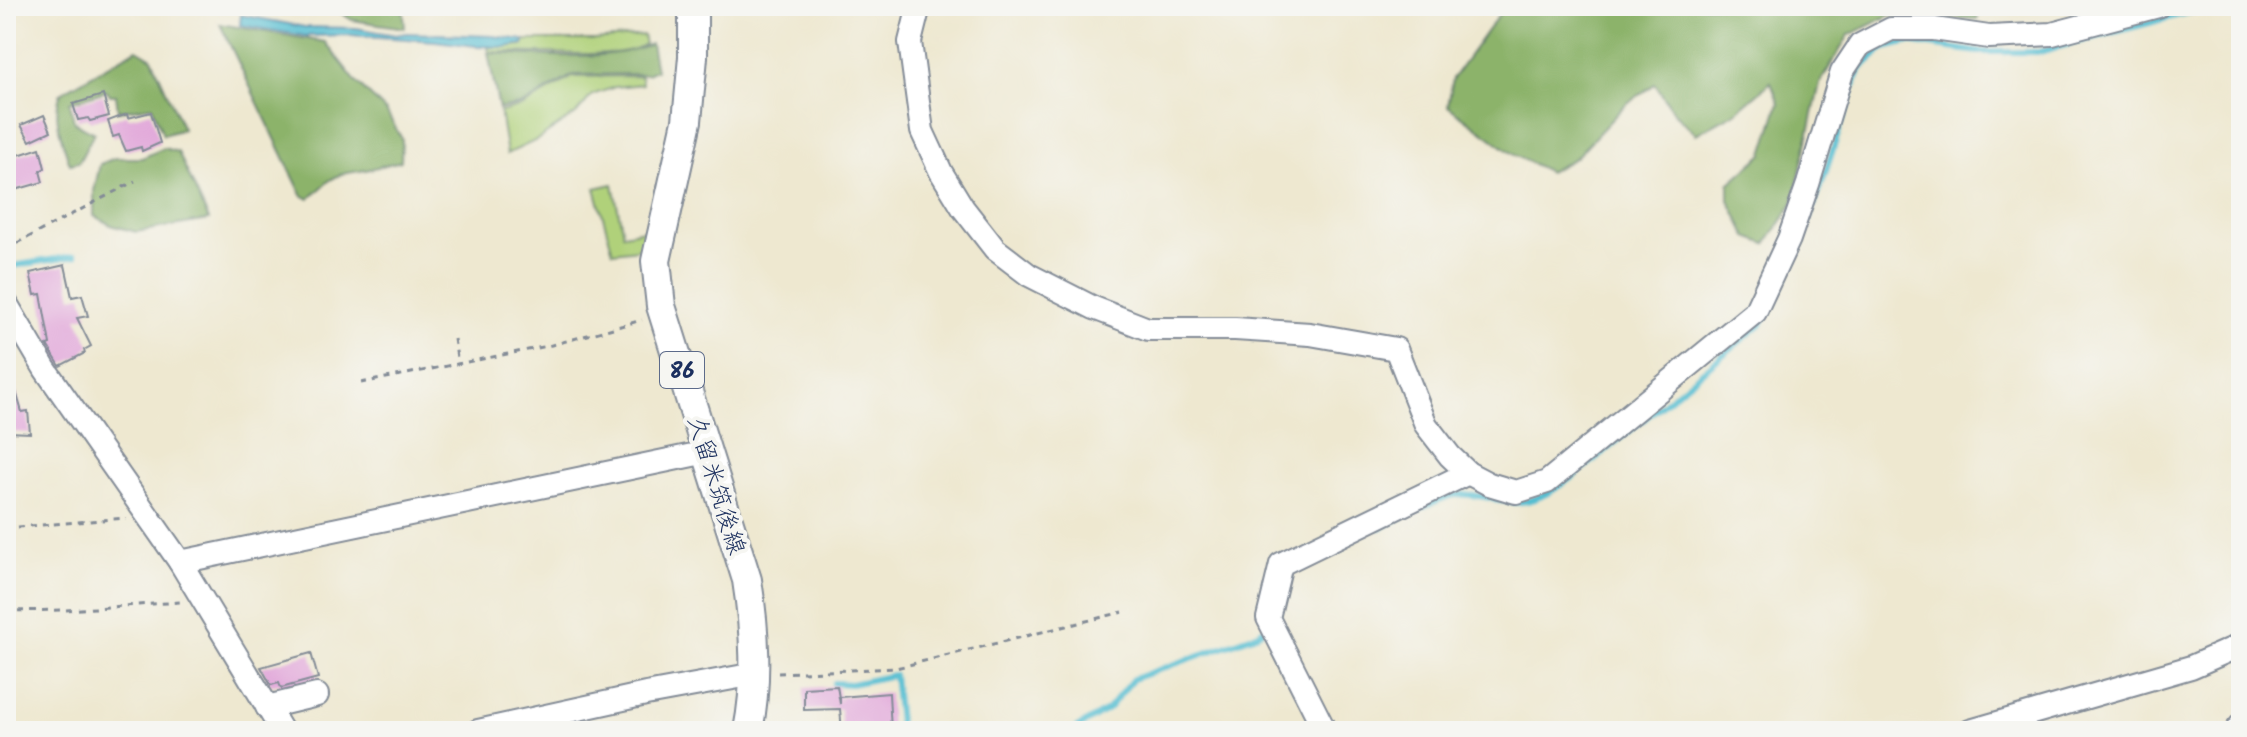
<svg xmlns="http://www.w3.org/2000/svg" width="2247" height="737" font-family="Kalam,'Klee One',sans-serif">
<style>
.green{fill:#b0d17a;stroke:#66806c;stroke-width:2}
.forest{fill:#8cb36a;stroke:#547164;stroke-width:2}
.water{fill:#54bed1;stroke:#387698;stroke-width:2}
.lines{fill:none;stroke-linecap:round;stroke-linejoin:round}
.stream{stroke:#54bed1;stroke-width:6}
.building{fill:#e1a6d9}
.minor-casing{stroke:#848c97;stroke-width:26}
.major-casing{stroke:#848c97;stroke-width:32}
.path{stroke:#848c97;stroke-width:3;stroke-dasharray:6 6;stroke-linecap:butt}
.minor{stroke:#fff;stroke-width:22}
.major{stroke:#fff;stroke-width:28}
.labels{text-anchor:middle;stroke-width:8;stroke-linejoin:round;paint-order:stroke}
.shield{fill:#f6f6f2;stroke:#5d6b8a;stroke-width:2}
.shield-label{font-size:22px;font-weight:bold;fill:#1b2f5e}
.street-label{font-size:24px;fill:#1b2f5e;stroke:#f6f6f2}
</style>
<rect width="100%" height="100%" fill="#f6f6f2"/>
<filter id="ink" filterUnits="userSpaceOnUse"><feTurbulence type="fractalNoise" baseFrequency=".0125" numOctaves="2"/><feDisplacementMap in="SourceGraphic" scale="16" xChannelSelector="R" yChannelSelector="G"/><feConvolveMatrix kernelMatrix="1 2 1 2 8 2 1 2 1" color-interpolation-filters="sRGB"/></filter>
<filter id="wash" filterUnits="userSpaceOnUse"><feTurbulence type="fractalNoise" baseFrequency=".006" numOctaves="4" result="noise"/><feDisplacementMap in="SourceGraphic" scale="32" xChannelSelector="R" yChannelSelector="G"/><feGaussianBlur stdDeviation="1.8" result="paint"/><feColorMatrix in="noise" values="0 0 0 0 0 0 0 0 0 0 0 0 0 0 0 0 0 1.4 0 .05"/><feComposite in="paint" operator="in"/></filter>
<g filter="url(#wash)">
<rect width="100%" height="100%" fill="#eee8d0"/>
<g class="green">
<path d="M643 35 645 44 630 52 588 54 489 52 488 47 523 45 525 40H595Z"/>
<path d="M641 76 642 84 615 87 592 95 576 114 537 140 507 154 500 112 523 106 573 77Z"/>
<path d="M613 184 623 234 650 229 646 248 613 252 595 188Z"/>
</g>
<g class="forest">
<path d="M280 6H403L405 28 352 20 333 8 298 11Z"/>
<path d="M1505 6H1977L1978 19 1890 15 1849 35 1820 83 1793 204 1766 244 1747 237 1729 200V184L1763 154 1779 103 1771 82 1736 112 1696 134 1676 115 1655 84 1626 104 1575 158 1549 172 1514 155 1448 106 1453 78Z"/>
<path d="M220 24 325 42 357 83 386 111 402 139 401 161 366 170 341 174 330 180 309 199 302 195Z"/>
<path d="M651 44 656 70 647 74 573 75 524 104 499 109 488 53C539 54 603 63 651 44Z"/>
<path d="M137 49 152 58 183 129 163 135 152 106 118 111 116 95H110L106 91 70 102 74 122 94 133 79 162 70 164C63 143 51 115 61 93Z"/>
<path d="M164 148 178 152 209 220 136 232 111 225 94 216V191L100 164 115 158H142Z"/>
</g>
<path class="water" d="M241 15 305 27 356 28 396 35 406 33 492 36 524 40 523 44 506 47 476 46 435 41 349 35 305 36 240 25Z"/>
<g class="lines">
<g class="stream">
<path d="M1800 239 1818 195 1859 70 1884 48 1909 42 1978 52H2039L2213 6"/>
<path d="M6 267 75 256"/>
<path d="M1380 528C1397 520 1439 497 1455 495 1472 493 1487 498 1504 501 1531 508 1557 488 1578 473L1761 324 1780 289 1796 249"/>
<path d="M834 683 851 684 894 675 900 731"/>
<path d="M1072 731 1108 709 1133 679 1253 636 1269 626"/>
</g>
</g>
<g id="blocks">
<g class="building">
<path d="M103 95 109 116 90 121 88 118 78 120 73 104Z"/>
<path d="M151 112 160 143 142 151 141 147 126 151 119 135 113 137 108 121 127 114 128 118Z"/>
<path d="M44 115 51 131 30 141 21 125Z"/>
<path d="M40 148 45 168 40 171 43 182 15 190 14 184 6 187V159Z"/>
<path d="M65 265 72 297 82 295 88 316 77 318 91 346 84 350 85 353 60 366 47 345 50 344 41 294 35 295 30 273Z"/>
<path d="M11 374 22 412 28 411 30 433 8 432 6 375Z"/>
<path d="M311 653 318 678 281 688 279 683 271 685 261 667Z"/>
<path d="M837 686 840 704V697L889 693 891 731H842L840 709 804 710V688Z"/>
</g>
</g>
</g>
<g filter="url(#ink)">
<use href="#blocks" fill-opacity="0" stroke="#848c97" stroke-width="2"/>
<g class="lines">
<defs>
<g id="minor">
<path d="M919 6 910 42 922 131 941 172 963 208 995 249 1029 275 1094 308 1148 329H1235L1310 334 1396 349 1426 425 1450 456 1468 473 1489 484 1516 492 1547 482 1755 312 1789 239 1808 184 1842 72 1860 45 1891 29H1934L1989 37 2052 34 2158 6"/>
<path d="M6 303 45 369 180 562 282 731"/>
<path d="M180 562 707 452"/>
<path d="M267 707 317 695"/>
<path d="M478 731 646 694 755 674"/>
<path d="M1325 731 1268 618 1281 564 1468 473"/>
<path d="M1970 731 2191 667 2241 645"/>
<path d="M2236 731 2241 725"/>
</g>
<path id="major" d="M693 6V57L687 121 656 261 661 306 747 580C755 631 758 680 748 731"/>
</defs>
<use href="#minor" class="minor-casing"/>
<use href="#major" class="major-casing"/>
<g class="path">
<path d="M6 249 135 181"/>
<path d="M454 339 458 364"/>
<path d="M361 383 548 346 642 320"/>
<path d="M6 528 126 518"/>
<path d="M6 611 66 610 181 602"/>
<path d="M778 673 896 668 1123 612"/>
</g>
<use href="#minor" class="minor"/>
<use href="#major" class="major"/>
</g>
</g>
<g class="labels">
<rect class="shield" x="660" y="352" width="44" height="36" rx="6"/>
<g class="shield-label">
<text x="682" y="378">86</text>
</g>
<g class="street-label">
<text transform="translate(717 485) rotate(73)" y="8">久留米筑後線</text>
</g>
</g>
<rect width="2247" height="737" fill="none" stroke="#f6f6f2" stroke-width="32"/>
</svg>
